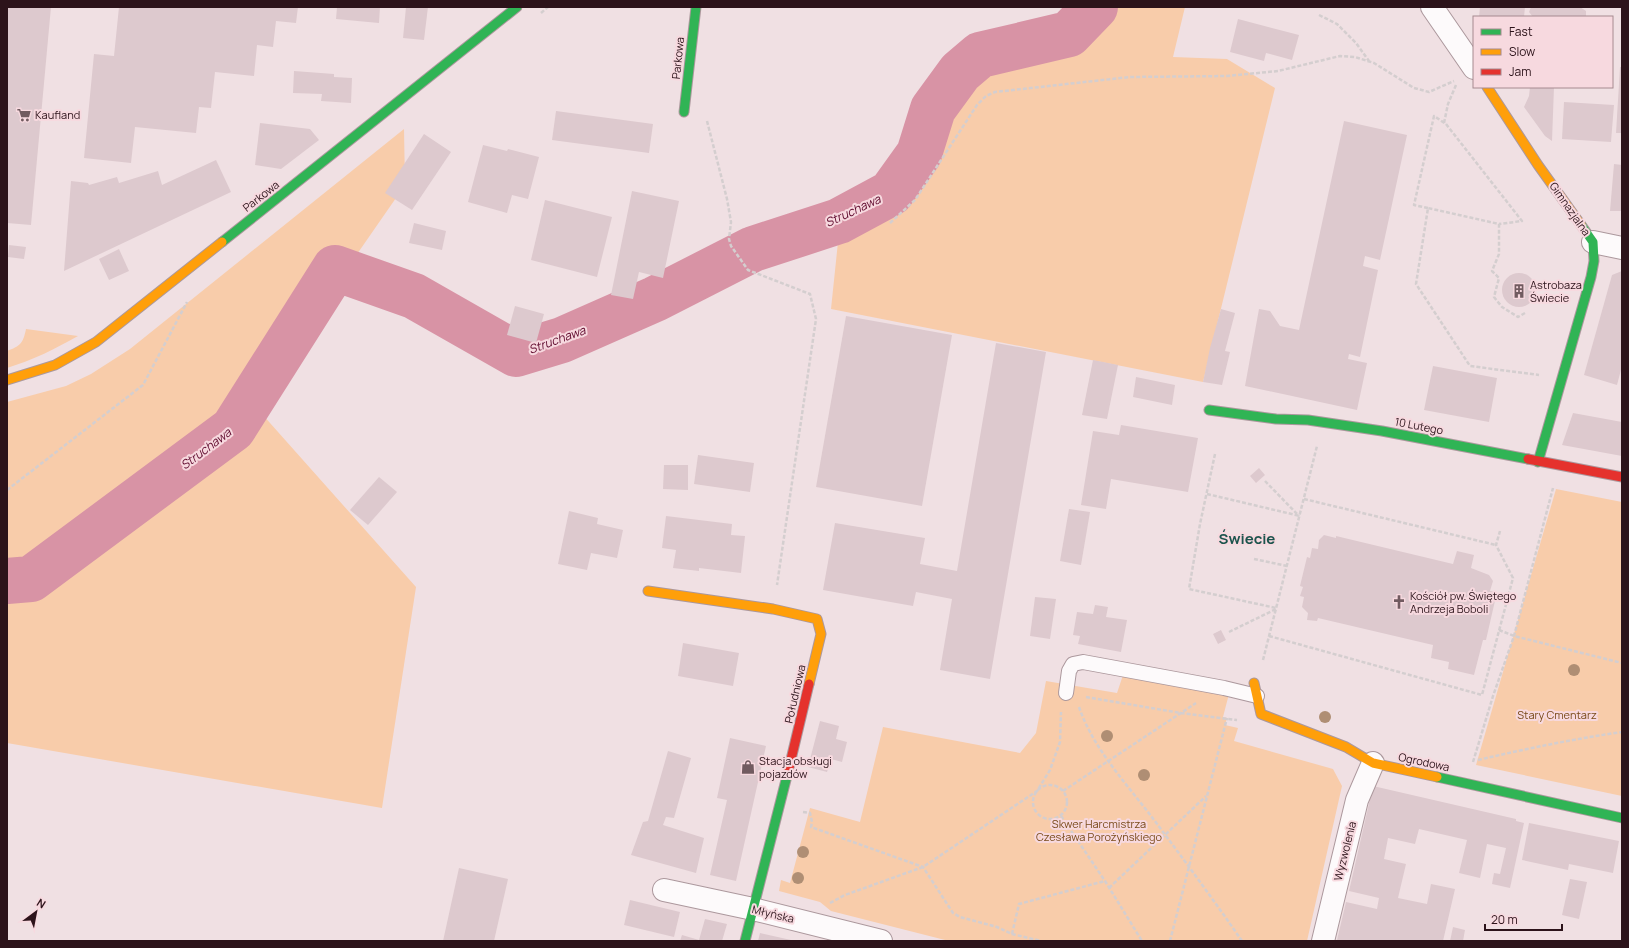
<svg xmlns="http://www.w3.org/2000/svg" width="1629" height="948" font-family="Manrope,sans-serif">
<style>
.green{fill:#f8ccaa}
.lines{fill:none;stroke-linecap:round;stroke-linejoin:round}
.river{stroke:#d893a5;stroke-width:46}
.building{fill:#ddc9ce}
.lane-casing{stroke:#ac989d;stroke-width:16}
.street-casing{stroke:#ac989d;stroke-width:24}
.fast-casing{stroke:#ac989d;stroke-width:11}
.slow-casing{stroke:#ac989d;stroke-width:11}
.jam-casing{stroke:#ac989d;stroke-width:11}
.path{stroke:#d4cecf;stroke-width:2.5;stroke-dasharray:4 2;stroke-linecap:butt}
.lane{stroke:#fdfafb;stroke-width:14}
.street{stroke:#fdfafb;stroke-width:22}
.fast{stroke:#30b455;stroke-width:9}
.slow{stroke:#ff9f0a;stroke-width:9}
.jam{stroke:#e5322d;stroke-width:9}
.tree{fill:#af8e74}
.labels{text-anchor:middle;stroke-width:4;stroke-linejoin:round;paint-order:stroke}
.street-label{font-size:11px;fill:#2c131a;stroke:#f7d9df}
.poi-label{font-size:11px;fill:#2c131a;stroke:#f7d9df;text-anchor:start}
.park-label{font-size:11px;fill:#7a4b1a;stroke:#f7d9df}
.water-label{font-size:12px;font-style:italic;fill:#5d072b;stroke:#f7d9df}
.district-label{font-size:15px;font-weight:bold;fill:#1b544d;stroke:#f7d9df}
</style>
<rect width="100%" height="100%" fill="#f0e0e3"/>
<g class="green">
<path d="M1114 7H1185L1173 57 1227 59 1275 88 1203 382 831 309 838 242 900 198 980 77 1074 46Z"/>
<path d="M404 129 405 185 253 404 416 587 382 808 7 743V402L66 386 91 374 130 349Z"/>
<path d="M26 329 78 336C55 349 33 360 7 368V351C20 346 23 344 26 329Z"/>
<path d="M1556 489 1622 502V796L1476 765Z"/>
<path d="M1123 675 1230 690 1223 717 1227 718 1225 725 1238 728 1234 741 1333 769 1342 786 1307 941H949L831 911 820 902 779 891 781 880 790 883 810 808 860 822 883 727 1020 753 1036 733 1046 681 1117 693Z"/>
</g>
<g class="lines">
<path class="river" d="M7 581 31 579 233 429 335 268 414 296 516 354 562 340 655 299 753 249 839 221 891 193 919 154 933 109 960 72 980 55 1069 34 1095 7"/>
</g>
<g class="building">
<path d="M7 7H51L31 225 7 223Z"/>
<path d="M119 7H298L296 23 276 21 273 47 257 45 254 76 215 72 211 108 199 107 196 133 135 127 131 163 84 158 94 54 114 56Z"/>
<path d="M337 7H380L379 23 336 19Z"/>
<path d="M406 7H428L424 40 403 38Z"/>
<path d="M1480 7H1525L1524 17H1479Z"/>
<path d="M1531 7H1580L1586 11V17H1533L1529 12Z"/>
<path d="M1238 19 1299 35 1292 60 1266 53 1264 61 1230 52Z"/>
<path d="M1620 67H1622V133H1616Z"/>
<path d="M294 71 334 74V77L352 78 351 103 321 101 322 94 293 93Z"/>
<path d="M1530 87H1554L1552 141 1545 136 1524 107 1529 96Z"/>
<path d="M1564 102 1614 105 1611 142 1562 139Z"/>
<path d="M556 111 653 124 649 153 552 140Z"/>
<path d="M1344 121 1407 135 1380 260 1365 256 1363 266 1378 270 1360 357 1349 354 1348 359 1367 363 1357 410 1245 386 1259 309 1270 311 1280 326 1299 330Z"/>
<path d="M260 123 310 129 319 140 281 169 255 165Z"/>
<path d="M424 134 451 152 412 210 385 193Z"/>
<path d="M483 145 507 151 508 149 539 157 528 199 512 195 507 213 468 202Z"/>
<path d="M216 160 231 192 64 271 71 181 88 183 89 185 117 177 119 183 158 171 162 185Z"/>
<path d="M1614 164 1622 165V211H1610Z"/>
<path d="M632 191 679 201 663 278 639 272 633 299 611 295Z"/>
<path d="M545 200 612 217 597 277 531 260Z"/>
<path d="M414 223 446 231 442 250 409 243Z"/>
<path d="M9 245 26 247 24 259 8 257Z"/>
<path d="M119 249 129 271 109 280 99 259Z"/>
<path d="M1622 271V366L1617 385 1584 375 1612 275Z"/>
<circle cx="1519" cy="290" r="17"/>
<path d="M515 306 544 314 536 343 507 335Z"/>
<path d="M1221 309 1235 313 1225 351 1230 352 1222 385 1203 382 1210 348Z"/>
<path d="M846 316 952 335 922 506 816 487Z"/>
<path d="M996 343 1046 352 990 679 940 670 952 599 916 592 913 606 823 590 835 523 925 538 920 564 957 571Z"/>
<path d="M1093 360 1118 365 1107 419 1082 415Z"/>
<path d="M1433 366 1497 378 1489 422 1424 410Z"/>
<path d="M1136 377 1175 385 1172 405 1133 397Z"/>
<path d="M1573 413 1622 422V456L1562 445Z"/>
<path d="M1121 425 1198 438 1188 492 1111 479 1106 509 1081 505 1093 431 1119 435Z"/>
<path d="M698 455 754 463 750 492 694 484Z"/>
<path d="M664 465H688V490L663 489Z"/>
<path d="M1259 468 1265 475 1256 483 1250 476Z"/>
<path d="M379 477 397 492 368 525 350 510Z"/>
<path d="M1069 509 1090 512 1081 565 1060 561Z"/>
<path d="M569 511 598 518 597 524 623 530 617 558 591 553 587 570 558 564Z"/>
<path d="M666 516 732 524 731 535 745 536 741 573 699 568V571L673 568 676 550 662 548Z"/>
<path d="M1324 535 1336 538V536L1453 564 1457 551 1474 555 1471 568 1489 575 1493 581 1490 591 1497 592 1486 640H1483L1474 675 1448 669 1449 662 1431 658 1433 645 1318 618 1317 621 1307 620 1308 613 1302 607 1304 597 1300 596 1303 587 1300 586 1307 557 1310 558 1312 548 1318 549 1319 540Z"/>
<path d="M1035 597 1056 599 1050 639 1030 636Z"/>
<path d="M1095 605 1108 607 1106 617 1127 620 1121 652 1078 644 1080 636 1073 635 1077 612 1093 614Z"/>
<path d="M1221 630 1226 640 1218 644 1213 634Z"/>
<path d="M683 643 739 653 733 686 678 676Z"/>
<path d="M820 721 839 726 836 739 847 742 842 762 831 759 827 772 808 767Z"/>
<path d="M730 738 766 746 736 881 710 875 727 800 717 798Z"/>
<path d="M668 751 691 758 674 818 666 817 663 825 704 838 696 873 631 855 643 822 648 821Z"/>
<path d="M1373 786 1516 819V821L1524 823 1510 888 1492 884 1494 873 1500 874 1506 848 1487 844 1480 878 1459 873 1467 840 1419 829 1415 844 1388 838 1384 859 1406 864 1398 898 1427 904 1431 884 1455 889 1443 941 1337 940 1346 902 1377 909 1379 898 1349 891Z"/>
<path d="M1529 823 1619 841 1613 873 1569 864 1568 870 1522 860Z"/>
<path d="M459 868 508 879 494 941H443Z"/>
<path d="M1570 879 1587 882 1579 919 1562 915Z"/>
<path d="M630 900 680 912 674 937 624 925Z"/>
<path d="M705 919 727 924 722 941H680L682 935 699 940Z"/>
<path d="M1453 927 1465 930 1463 941H1450Z"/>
<path d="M760 933 791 940V941H758Z"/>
</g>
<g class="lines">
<defs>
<path id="lane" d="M1066 693 1069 671 1073 664 1083 662 1224 688 1257 696"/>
<g id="street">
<path d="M1432 7 1474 68"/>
<path d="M1593 242 1622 248"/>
<path d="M664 890 753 909 881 941"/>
<path d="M1323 941 1357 800 1373 763"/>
</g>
<g id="fast">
<path d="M684 112 696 7"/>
<path d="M222 242 517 7"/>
<path d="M1209 410 1276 419 1308 420 1382 431 1528 459"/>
<path d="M1538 462 1591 277 1594 261 1593 242 1581 225"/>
<path d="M1437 777 1622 818"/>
<path d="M745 941 788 772"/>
</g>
<g id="slow">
<path d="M1487 87 1538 165 1581 225"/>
<path d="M7 380 55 365 96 342 222 242"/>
<path d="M648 591 773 609 817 619 821 634 809 684"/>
<path d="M1254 683 1261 714 1346 747 1373 763 1437 777"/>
</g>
<g id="jam">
<path d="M1528 459 1622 477"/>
<path d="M788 772 809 684"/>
</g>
</defs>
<use href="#lane" class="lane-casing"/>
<use href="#street" class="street-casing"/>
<use href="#fast" class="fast-casing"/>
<use href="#slow" class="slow-casing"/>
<use href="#jam" class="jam-casing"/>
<g class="path">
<path d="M541 13 548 7"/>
<path d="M1319 15 1337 24 1356 43 1369 61"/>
<path d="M707 121 727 199 731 222 729 239 731 246 748 270 810 294 816 319 777 585"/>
<path d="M1444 123 1448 104 1456 85"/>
<path d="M1428 208 1414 205 1434 116 1446 124 1522 221 1499 224"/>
<path d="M890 223 915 200 977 105 986 96 995 92 1130 77 1227 76 1278 71 1340 56 1355 57 1374 63 1414 88 1429 92 1454 81"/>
<path d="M1525 313 1518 317 1502 307 1494 297 1499 278 1492 271 1499 254V224L1428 208 1416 284 1470 366 1539 375"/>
<path d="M1215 454 1200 524 1189 589 1276 608"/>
<path d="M1265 481 1299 516"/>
<path d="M7 490 143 385 187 302"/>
<path d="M1207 494 1300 516"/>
<path d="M1304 499 1496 545"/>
<path d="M1254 559 1287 566"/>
<path d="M1499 630 1514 636 1622 663"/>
<path d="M1229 632 1276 609"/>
<path d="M1269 636 1482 695 1513 578 1496 545 1500 531"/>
<path d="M1263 660 1317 446"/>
<path d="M1086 697 1181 713 1237 720"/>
<path d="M1079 707C1093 748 1125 782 1151 816 1182 857 1213 899 1242 941"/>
<path d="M1478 760C1525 749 1573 739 1622 732"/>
<path d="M1473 762 1493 696 1514 636 1553 488"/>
<circle cx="1050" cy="802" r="17"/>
<path d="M1063 791 1196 703"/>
<path d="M803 812 810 813 812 822 811 827 923 867 953 913 960 917 997 927 1012 934 1041 941"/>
<path d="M1061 816 1105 881 1142 941"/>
<path d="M1109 888 1206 796"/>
<path d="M830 903 845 895 923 867 1037 791 1050 770 1060 742 1061 712"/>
<path d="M1012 934 1019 904 1105 881"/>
<path d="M1170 941 1227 718"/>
</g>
<use href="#lane" class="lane"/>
<use href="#street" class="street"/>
<use href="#fast" class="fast"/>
<use href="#slow" class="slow"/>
<use href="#jam" class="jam"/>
</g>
<g class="tree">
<circle cx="1574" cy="670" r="6"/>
<circle cx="1325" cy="717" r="6"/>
<circle cx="1107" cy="736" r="6"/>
<circle cx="1144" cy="775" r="6"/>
<circle cx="803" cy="852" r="6"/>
<circle cx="798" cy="878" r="6"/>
</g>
<defs>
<symbol id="supermarket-bare" viewBox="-9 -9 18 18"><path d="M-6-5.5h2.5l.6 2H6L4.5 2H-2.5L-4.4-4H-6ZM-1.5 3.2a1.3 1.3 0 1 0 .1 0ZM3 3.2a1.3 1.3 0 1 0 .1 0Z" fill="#715b60" stroke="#f7d9df" stroke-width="2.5" paint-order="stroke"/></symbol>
<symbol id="building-bare" viewBox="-9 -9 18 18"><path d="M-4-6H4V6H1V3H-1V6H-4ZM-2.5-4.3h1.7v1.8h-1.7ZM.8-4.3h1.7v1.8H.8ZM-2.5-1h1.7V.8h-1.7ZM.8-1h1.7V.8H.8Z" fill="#715b60" stroke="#f7d9df" stroke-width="2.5" paint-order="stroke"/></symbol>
<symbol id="church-bare" viewBox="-9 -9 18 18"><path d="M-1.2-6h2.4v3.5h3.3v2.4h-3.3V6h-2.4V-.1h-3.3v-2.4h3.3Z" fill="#715b60" stroke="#f7d9df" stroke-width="2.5" paint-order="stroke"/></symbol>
<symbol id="shop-bare" viewBox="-9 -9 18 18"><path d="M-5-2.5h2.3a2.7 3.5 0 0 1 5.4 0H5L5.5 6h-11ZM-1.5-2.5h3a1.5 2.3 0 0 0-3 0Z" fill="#715b60" stroke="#f7d9df" stroke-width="2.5" paint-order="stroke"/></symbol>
</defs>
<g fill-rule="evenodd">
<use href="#supermarket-bare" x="14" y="105" width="20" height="20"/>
<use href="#building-bare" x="1509" y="281" width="20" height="20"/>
<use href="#church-bare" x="1389" y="592" width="20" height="20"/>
<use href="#shop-bare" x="738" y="757" width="20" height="20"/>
</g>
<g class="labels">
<g class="street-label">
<text transform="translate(678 58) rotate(-84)" y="4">Parkowa</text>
<text transform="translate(261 196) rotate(-38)" y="4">Parkowa</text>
<text transform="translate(1570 209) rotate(55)" y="4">Gimnazjalna</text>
<text transform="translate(1419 426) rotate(11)" y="4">10 Lutego</text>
<text transform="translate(795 694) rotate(-77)" y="4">Południowa</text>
<text transform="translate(1424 762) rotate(12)" y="4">Ogrodowa</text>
<text transform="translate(1345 851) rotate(-76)" y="4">Wyzwolenia</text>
<text transform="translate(773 914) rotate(14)" y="4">Młyńska</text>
</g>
<g class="poi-label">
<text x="35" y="119">Kaufland</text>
<text x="1530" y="289">Astrobaza<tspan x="1530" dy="13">Świecie</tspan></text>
<text x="1410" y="600">Kościół pw. Świętego<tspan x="1410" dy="13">Andrzeja Boboli</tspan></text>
<text x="759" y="765">Stacja obsługi<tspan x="759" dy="13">pojazdów</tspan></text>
</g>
<g class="park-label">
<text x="1557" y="719">Stary Cmentarz</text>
<text x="1099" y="828">Skwer Harcmistrza<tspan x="1099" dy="13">Czesława Porożyńskiego</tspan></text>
</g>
<g class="water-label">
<text transform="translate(853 211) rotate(-25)" y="4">Struchawa</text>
<text transform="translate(557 340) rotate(-20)" y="4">Struchawa</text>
<text transform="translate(206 449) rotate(-37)" y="4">Struchawa</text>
</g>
<g class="district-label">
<text x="1247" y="544">Świecie</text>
</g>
</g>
<rect width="1629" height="948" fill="none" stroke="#2c131a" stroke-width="16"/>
<rect x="1473" y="16" width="140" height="72" fill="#f7d9df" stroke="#a68a90"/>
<rect x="1481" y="29" width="20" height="6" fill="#30b455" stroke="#a68a90"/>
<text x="1509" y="36" font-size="12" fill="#2c131a">Fast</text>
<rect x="1481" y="49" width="20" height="6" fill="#ff9f0a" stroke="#a68a90"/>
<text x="1509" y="56" font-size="12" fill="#2c131a">Slow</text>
<rect x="1481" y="69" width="20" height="6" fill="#e5322d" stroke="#a68a90"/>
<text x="1509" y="76" font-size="12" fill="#2c131a">Jam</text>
<g transform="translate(36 912) rotate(32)" stroke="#f7d9df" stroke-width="3" paint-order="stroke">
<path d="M0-3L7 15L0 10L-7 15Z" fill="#2c131a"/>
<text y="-6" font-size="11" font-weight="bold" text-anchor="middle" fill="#2c131a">N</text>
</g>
<path d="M1485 924v6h77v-6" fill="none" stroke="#2c131a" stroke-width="2"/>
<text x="1491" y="924" font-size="12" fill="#2c131a" stroke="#f7d9df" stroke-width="3" paint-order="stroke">20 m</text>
</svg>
